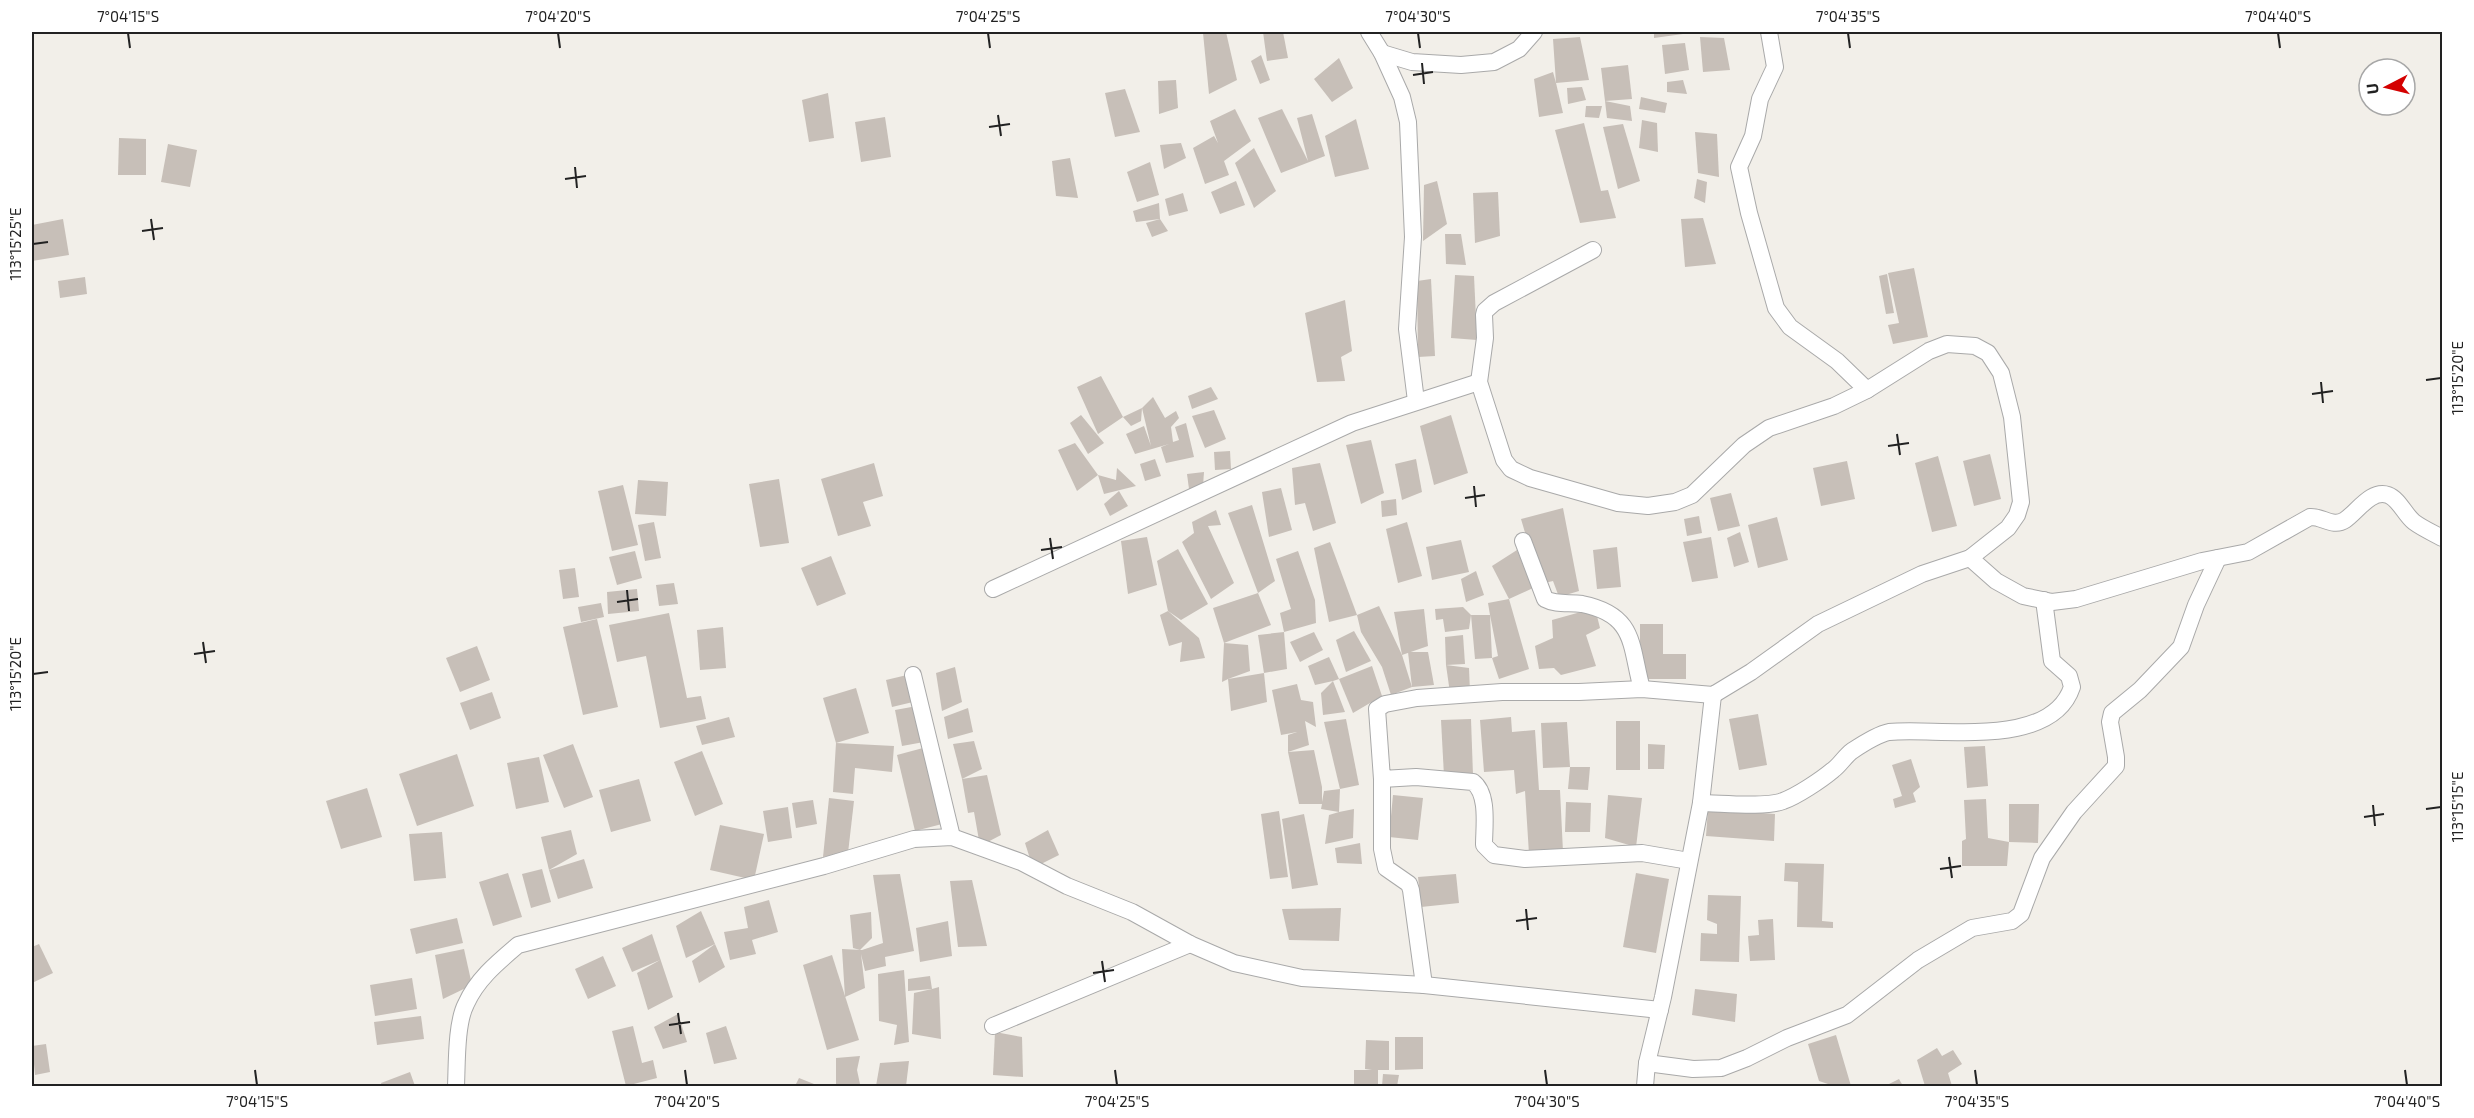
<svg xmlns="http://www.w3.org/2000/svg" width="2474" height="1118" font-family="'Exo 2',sans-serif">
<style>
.building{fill:#c7bfb8;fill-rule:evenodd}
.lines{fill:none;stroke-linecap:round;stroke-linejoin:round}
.minor-casing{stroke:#a9a9a9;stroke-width:18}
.minor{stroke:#fff;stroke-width:16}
.ticks{fill:none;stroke:#222;stroke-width:2}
.neatline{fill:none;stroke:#222;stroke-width:2}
.ticks-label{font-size:15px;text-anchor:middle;fill:#222}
</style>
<rect width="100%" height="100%" fill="#f2efe9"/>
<g class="building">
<path d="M1206 32H1226L1237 80 1209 94 1203 33Z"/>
<path d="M1263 32H1283L1288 58 1267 61Z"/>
<path d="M1654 32H1682L1683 34 1654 38Z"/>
<path d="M1580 37 1589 80 1556 83 1563 113 1539 117 1534 79 1553 72 1556 83 1553 39Z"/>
<path d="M1700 37 1724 38 1730 70 1703 72Z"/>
<path d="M1685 43 1689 70 1665 74 1662 45Z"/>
<path d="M1261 55 1270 80 1260 84 1251 61Z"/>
<path d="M1339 58 1353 88 1332 102 1314 79Z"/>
<path d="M1628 65 1632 99 1605 101 1601 68Z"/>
<path d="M1176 80 1178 108 1159 114 1158 81Z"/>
<path d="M1683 80 1687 94 1667 92V82Z"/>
<path d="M1582 87 1586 100 1568 104 1567 88Z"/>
<path d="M1125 89 1140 132 1115 137 1105 93Z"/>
<path d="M828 93 834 138 809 142 802 100Z"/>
<path d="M1641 97 1667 103 1665 113 1639 109Z"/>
<path d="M1605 101 1630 106 1632 121 1607 118Z"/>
<path d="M1586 106H1602L1599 118 1585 117Z"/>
<path d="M1235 109 1251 141 1224 161 1229 175 1205 184 1193 148 1214 136 1218 143 1210 121Z"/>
<path d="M1282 109 1308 161 1297 118 1312 114 1325 156 1281 173 1258 118Z"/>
<path d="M885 117 891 157 861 162 855 122Z"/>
<path d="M1356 119 1369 169 1335 177 1325 136Z"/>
<path d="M1642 120 1657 123 1658 152 1639 148Z"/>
<path d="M1584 123 1601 191 1608 190 1616 218 1580 223 1555 130Z"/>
<path d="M1623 124 1640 181 1618 189 1603 127Z"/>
<path d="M1695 132 1717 134 1719 177 1698 173Z"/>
<path d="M119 138 146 139V175H118Z"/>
<path d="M1181 143 1186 158 1164 169 1160 145Z"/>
<path d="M168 144 197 150 190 187 161 182Z"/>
<path d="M1254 148 1276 191 1254 208 1235 163Z"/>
<path d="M1070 158 1078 198 1056 196 1052 161Z"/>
<path d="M1150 162 1159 195 1137 202 1127 172Z"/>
<path d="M1697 179 1707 182 1705 203 1694 198Z"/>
<path d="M1236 181 1245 205 1220 214 1211 192Z"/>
<path d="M1437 181 1447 224 1423 241 1424 185Z"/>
<path d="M1498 192 1500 236 1475 243 1473 193Z"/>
<path d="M1183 193 1188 211 1169 216 1165 199Z"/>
<path d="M1159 203 1160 219 1168 231 1152 237 1146 223 1160 219 1136 222 1133 211Z"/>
<path d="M1703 218 1716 264 1685 267 1681 219Z"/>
<path d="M63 219 69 255 32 261V225Z"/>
<path d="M1445 234H1461L1466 265 1446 264Z"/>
<path d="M1914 268 1928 337 1893 344 1888 325 1899 323 1888 273Z"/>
<path d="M1887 274 1894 313 1886 314 1879 276Z"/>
<path d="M1455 275 1474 276 1477 340 1451 338Z"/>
<path d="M85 277 87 294 60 298 58 281Z"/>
<path d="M1431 279 1435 356 1418 357 1417 281Z"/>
<path d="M1345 300 1352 351 1341 357 1345 381 1317 382 1305 313Z"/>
<path d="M1101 376 1123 417 1142 408 1141 421 1131 426 1123 417 1098 434 1077 387Z"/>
<path d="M1211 387 1218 399 1192 409 1188 396Z"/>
<path d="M1153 397 1165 418 1176 411 1179 418 1171 427 1173 442 1179 440 1175 427 1186 423 1194 457 1166 463 1161 447 1169 444 1135 454 1126 434 1144 426 1151 446 1142 408Z"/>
<path d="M1214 410 1226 439 1205 448 1192 416Z"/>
<path d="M1081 415 1104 443 1088 454 1070 423Z"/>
<path d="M1451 415 1468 473 1434 485 1420 426Z"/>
<path d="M1371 440 1384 493 1361 504 1346 445Z"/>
<path d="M1075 443 1098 475 1116 480 1117 468 1136 486 1104 494 1098 475 1077 491 1058 450Z"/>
<path d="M1230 451 1231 469 1215 470 1214 452Z"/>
<path d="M1990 454 2001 499 1974 506 1963 461Z"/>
<path d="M1938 456 1957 526 1932 532 1915 463Z"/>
<path d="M1155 459 1161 476 1145 481 1140 464Z"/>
<path d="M1416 459 1422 492 1402 500 1395 464Z"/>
<path d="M1847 461 1855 499 1821 506 1813 468Z"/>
<path d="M874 463 883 496 863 502 871 526 838 536 821 479Z"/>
<path d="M1320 463 1336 523 1313 531 1305 503 1295 505 1292 468Z"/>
<path d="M1204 472 1203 486 1189 489 1187 474Z"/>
<path d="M779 479 789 543 760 547 749 484Z"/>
<path d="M638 480 668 482 666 516 635 514Z"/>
<path d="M623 485 638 545 612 551 598 491Z"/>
<path d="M1281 488 1292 530 1269 537 1262 492Z"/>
<path d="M1119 491 1128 506 1110 516 1104 504Z"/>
<path d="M1731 493 1740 526 1718 531 1710 498Z"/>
<path d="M1396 499 1397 515 1382 517 1381 501Z"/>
<path d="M1252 505 1275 581 1258 593 1271 625 1224 643 1213 608 1258 593 1228 513Z"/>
<path d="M1563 508 1579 591 1559 597 1553 581 1540 584 1521 519Z"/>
<path d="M1216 510 1221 525 1208 526 1234 583 1211 599 1182 542 1194 533 1192 522Z"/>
<path d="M1699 516 1702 533 1687 536 1684 519Z"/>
<path d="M1777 517 1788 560 1758 568 1748 525Z"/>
<path d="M654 522 661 558 645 561 638 525Z"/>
<path d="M1407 522 1422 576 1398 583 1386 529Z"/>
<path d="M1740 532 1749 562 1734 567 1727 538Z"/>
<path d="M1147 537 1157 585 1128 594 1121 541Z"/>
<path d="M1711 537 1718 578 1692 582 1683 542Z"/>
<path d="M1461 540 1469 572 1432 580 1426 547Z"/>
<path d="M1330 542 1357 615 1329 622 1314 548Z"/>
<path d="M1617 547 1621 587 1597 589 1593 550Z"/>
<path d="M1178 549 1208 604 1181 620 1168 611 1157 561Z"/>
<path d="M1517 550 1533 588 1509 599 1492 566Z"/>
<path d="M635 551 642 578 617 585 609 557Z"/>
<path d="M1298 551 1315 600 1316 623 1284 632 1280 613 1291 609 1276 559Z"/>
<path d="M831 556 846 594 817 606 801 568Z"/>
<path d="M575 568 579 597 563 599 559 570Z"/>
<path d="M1476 571 1484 595 1466 602 1461 579Z"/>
<path d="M674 583 678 604 659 606 656 585Z"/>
<path d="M637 589 639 611 608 614 607 592Z"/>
<path d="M1509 599 1529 669 1499 679 1492 658 1475 659 1471 615H1490L1488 603ZM1490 615 1498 656 1492 658Z"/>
<path d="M601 603 604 617 581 622 578 607Z"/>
<path d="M1379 606 1402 655 1412 687 1391 695 1382 667 1361 632 1357 615Z"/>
<path d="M1463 607 1471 615 1469 629 1445 632 1443 619 1436 620 1435 609Z"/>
<path d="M1595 608 1600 628 1586 635 1596 666 1561 675 1554 668 1539 669 1535 646 1553 638 1552 620Z"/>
<path d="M1424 609 1428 646 1402 655 1394 612Z"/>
<path d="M1168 611 1199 638 1205 658 1180 662 1182 642 1169 646 1160 615Z"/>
<path d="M669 613 687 698 701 696 706 719 660 728 646 656 617 662 609 625Z"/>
<path d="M597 619 618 707 583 715 563 627Z"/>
<path d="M1640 624H1663V654H1686V679H1640Z"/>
<path d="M723 627 726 668 700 670 697 630Z"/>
<path d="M1354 631 1371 661 1346 672 1336 640Z"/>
<path d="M1284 632 1287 669 1264 673 1258 635Z"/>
<path d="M1314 632 1323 650 1300 662 1290 642Z"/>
<path d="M1463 635 1465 664 1446 665 1445 637Z"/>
<path d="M1224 643 1248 645 1250 671 1228 679 1264 673 1267 702 1231 711 1228 679 1222 682Z"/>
<path d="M477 646 490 680 460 692 446 658Z"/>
<path d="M1408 652H1428L1434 685 1412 687Z"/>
<path d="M1329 657 1339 679 1333 681 1345 712 1323 715 1321 693 1333 681 1315 685 1308 666Z"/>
<path d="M1446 665 1469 668 1470 692 1450 693Z"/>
<path d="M1372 666 1382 696 1353 713 1339 679Z"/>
<path d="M955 667 962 702 942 711 936 673Z"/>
<path d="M907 675 913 702 892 707 886 680Z"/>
<path d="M1297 684 1301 700 1313 702 1316 727 1305 721 1309 745 1288 752V735L1297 732 1281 735 1272 690Z"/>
<path d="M856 688 869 733 836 743 823 698Z"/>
<path d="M492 692 501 718 470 730 460 703Z"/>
<path d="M917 706 924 742 902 746 895 710Z"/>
<path d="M968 708 973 732 948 739 944 717Z"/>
<path d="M1758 714 1767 765 1739 770 1729 719Z"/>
<path d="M729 717 735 737 702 745 696 726Z"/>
<path d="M1511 717 1512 732 1535 730 1539 790H1560L1563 852 1529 854 1525 791 1516 794 1514 770 1484 772 1480 720Z"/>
<path d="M1346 719 1359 785 1340 789 1324 722Z"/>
<path d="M1471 719 1473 775 1444 776 1441 720Z"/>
<rect x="1616" y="721" width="24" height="49"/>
<path d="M1567 722 1570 767 1543 768 1541 723Z"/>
<path d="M974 741 982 769 962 779 953 744Z"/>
<path d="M836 743 894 746 892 772 855 768 853 794 833 792Z"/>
<path d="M573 744 593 797 564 808 543 755Z"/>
<path d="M1648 744 1665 745 1664 769H1648Z"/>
<path d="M1985 746 1988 786 1967 788 1964 747Z"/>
<path d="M923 748 942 824 915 831 897 755Z"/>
<path d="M1314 750 1322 787V802L1324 791 1340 789 1339 812 1354 809 1353 838 1325 844 1329 815 1339 812 1321 809 1322 804H1299L1288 752Z"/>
<path d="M702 751 723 804 695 816 674 762Z"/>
<path d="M457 754 474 806 417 826 399 774Z"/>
<path d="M539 757 549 802 516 809 507 763Z"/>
<path d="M1911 759 1920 787 1913 793 1916 802 1895 808 1893 799 1902 796 1892 765Z"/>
<path d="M1570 767H1590L1588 790 1568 789Z"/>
<path d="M987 775 1001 835 980 846 974 812 968 813 962 779Z"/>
<path d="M639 779 651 821 611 832 599 790Z"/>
<path d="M367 788 382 837 341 849 326 801Z"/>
<path d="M1393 795 1423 798 1418 840 1389 837Z"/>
<path d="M1608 795 1642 798 1636 847 1605 838Z"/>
<path d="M829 798 854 801 848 853 823 857Z"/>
<path d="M1986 799 1988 838 2009 842 2007 866H1962V841L1966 839 1964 800Z"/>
<path d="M813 800 817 824 796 828 792 803Z"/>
<path d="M1566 802 1591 803 1590 832H1565Z"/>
<path d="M2009 804H2039L2038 843 2009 842Z"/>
<path d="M788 807 792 838 768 842 763 811Z"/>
<path d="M1708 809 1775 814 1774 841 1706 836Z"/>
<path d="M1279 811 1288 877 1270 879 1261 814Z"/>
<path d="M1304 814 1318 885 1292 889 1282 819Z"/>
<path d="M720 825 764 834 754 880 710 870Z"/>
<path d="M571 830 577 854 549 870 541 837Z"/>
<path d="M1048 830 1059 855 1033 868 1025 843Z"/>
<path d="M442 832 446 878 414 881 409 834Z"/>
<path d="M1360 843 1362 864 1337 863 1335 848Z"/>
<path d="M584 859 593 888 558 899 549 870Z"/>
<path d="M1785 863 1824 864 1822 921 1833 922V928L1797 927 1798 882 1784 881Z"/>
<path d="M542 869 551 902 531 908 522 874Z"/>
<path d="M508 873 522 917 493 926 479 882Z"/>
<path d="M1636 873 1669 879 1656 953 1623 947Z"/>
<path d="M900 874 914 951 885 957 886 966 865 971 861 954 865 988 845 997 842 949 862 950 883 943 873 875Z"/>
<path d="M1456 874 1459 903 1421 907 1418 877Z"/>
<path d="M972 880 987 946 958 947 950 881Z"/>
<path d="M1708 895 1741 896 1739 962 1700 961 1701 933 1717 934V924L1707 920Z"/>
<path d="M769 900 778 932 752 940 756 954 730 960 724 932 748 928 744 907Z"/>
<path d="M1341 908 1339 941 1289 940 1282 909Z"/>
<path d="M701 911 715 944 686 958 676 926Z"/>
<path d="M871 912 872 938 860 950 853 948 850 915Z"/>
<path d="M457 918 463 943 416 954 410 929Z"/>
<path d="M1773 919 1775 960 1750 961 1748 936 1759 935 1758 920Z"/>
<path d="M948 921 952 956 920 962 916 928Z"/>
<path d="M652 934 673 997 648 1010 637 973 660 960 632 972 622 948Z"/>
<path d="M39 944 53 973 32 983V947Z"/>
<path d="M715 944 725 967 699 983 692 961Z"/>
<path d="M464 949 472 985 443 999 435 955Z"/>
<path d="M832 955 859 1040 827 1050 803 965Z"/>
<path d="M603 956 616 986 588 999 575 969Z"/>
<path d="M904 970 909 1042 894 1045 897 1025 879 1021 878 974Z"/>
<path d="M930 976 932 989 939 987 941 1039 912 1034 914 993 932 989 908 991V979Z"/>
<path d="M412 978 417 1009 375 1016 370 985Z"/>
<path d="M1695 989 1737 994 1735 1022 1692 1015Z"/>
<path d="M678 1014 687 1042 663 1049 654 1027Z"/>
<path d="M421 1016 424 1039 377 1045 374 1022Z"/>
<path d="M633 1026 642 1063 653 1060 657 1078 626 1086 612 1031Z"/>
<path d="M726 1026 737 1059 714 1064 706 1033Z"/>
<path d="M995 1032 1022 1037 1023 1077 993 1075Z"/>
<path d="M1836 1035 1851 1086H1829L1828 1084 1819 1081 1808 1044Z"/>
<path d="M1395 1037H1423V1069L1395 1070Z"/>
<path d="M1366 1040 1389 1041V1070H1378V1085H1354V1070H1372L1365 1069Z"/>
<path d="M46 1044 50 1072 35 1075 34 1064H32V1046Z"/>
<path d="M1937 1048 1942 1056 1953 1050 1962 1064 1948 1073 1952 1086H1925L1917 1060Z"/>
<path d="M860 1056 857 1070 860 1084 868 1086H854L860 1084 836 1085V1058Z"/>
<path d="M909 1061 906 1086H876L880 1063Z"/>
<path d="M410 1072 415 1086H382L381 1083Z"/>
<path d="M1383 1074 1399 1075 1397 1086H1382Z"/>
<path d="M799 1078 819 1086H795Z"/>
<path d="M1899 1079 1903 1086H1885Z"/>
</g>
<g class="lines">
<defs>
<g id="minor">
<path d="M1369 32 1382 53 1402 97 1408 122 1413 237 1407 329 1416 401"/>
<path d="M1769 32 1775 67 1760 99 1753 136 1739 167 1749 213 1776 308 1790 327 1837 361 1867 390"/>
<path d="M1382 53 1412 62 1461 65 1494 62 1519 49 1534 32"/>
<path d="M1593 250 1494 303 1485 311 1484 315 1485 338 1479 382 1504 460 1511 469 1530 478 1618 503 1648 506 1675 502 1692 495 1744 445 1769 428 1834 406 1867 390 1929 351 1947 344 1975 346 1988 353 2001 373 2012 417 2021 502 2017 515 2008 528 1970 558 1922 574 1818 624 1751 672 1713 695 1642 689 1579 692H1502L1417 698 1385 704 1377 709 1382 779 1416 777 1473 782C1489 794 1484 827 1484 845L1494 855 1525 859 1642 853 1689 861"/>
<path d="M1523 541 1545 599C1556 605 1570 602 1582 604 1637 615 1630 647 1642 689"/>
<path d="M1970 558 1996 581 2023 596 2052 602 2076 599 2202 561 2248 552 2310 517C2322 516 2333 528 2345 520 2357 512 2371 489 2388 495 2399 499 2405 515 2414 522 2422 528 2433 533 2442 538"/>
<path d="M993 589 1352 423 1479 382"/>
<path d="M913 675 952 837"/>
<path d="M1382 779V849L1386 868 1409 884 1411 890 1424 985"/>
<path d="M1701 803C1720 803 1766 808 1783 801 1797 796 1821 780 1833 770 1840 765 1845 756 1852 751 1861 745 1879 734 1889 732 1938 727 2051 750 2072 687L2069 676 2052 661 2044 600"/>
<path d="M993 1026 1190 944"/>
<path d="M1647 1063 1693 1069 1721 1068 1747 1058 1787 1038 1847 1015 1918 960 1972 928 2012 921 2021 914 2042 858 2074 812 2116 766V757L2110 722 2112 713 2140 690 2181 647 2196 605 2218 558"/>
<path d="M456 1086C457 1064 456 1023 466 1004 477 979 498 962 518 945L824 866 914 839 952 837 1021 862 1067 886 1132 912 1190 944 1234 963 1302 978 1424 985 1660 1010"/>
<path d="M1645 1086 1647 1063 1663 997 1701 803 1713 695"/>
</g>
</defs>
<use href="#minor" class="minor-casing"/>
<use href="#minor" class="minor"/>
</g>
<path class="ticks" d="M128 33 130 48M558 33 560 48M988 33 990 48M1418 33 1420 48M1848 33 1850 48M2278 33 2280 48M1422 63 1424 84M1413 75 1433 72M998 115 1001 136M989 127 1010 124M575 167 577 188M565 179 586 176M151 219 154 240M142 231 163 228M33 244 48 242M2426 380 2441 378M2321 382 2323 403M2312 394 2333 391M1897 434 1900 455M1888 446 1909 443M1474 486 1476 507M1465 498 1485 495M1050 538 1053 559M1041 550 1062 547M627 590 629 611M617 602 638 599M203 642 206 663M194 654 215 651M33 674 48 672M2373 805 2375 826M2426 809 2441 807M2364 817 2384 814M1949 857 1952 878M1940 869 1961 866M1526 909 1528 930M1516 921 1537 918M1102 961 1105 982M1093 973 1114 970M678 1013 681 1034M669 1025 690 1022M255 1070 257 1085M685 1070 687 1085M1115 1070 1117 1085M1545 1070 1547 1085M1975 1070 1977 1085M2405 1070 2407 1085"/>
<rect width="2474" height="1118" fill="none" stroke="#ffffff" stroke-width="66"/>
<g transform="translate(2387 87) rotate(263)"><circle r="28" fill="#ffffff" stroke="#a7a7a7" stroke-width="1.5"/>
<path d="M0-4.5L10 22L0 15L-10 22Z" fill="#d40000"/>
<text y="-9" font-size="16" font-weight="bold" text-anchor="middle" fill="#222222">U</text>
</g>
<rect x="33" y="33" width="2408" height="1052" class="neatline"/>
<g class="ticks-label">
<text x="128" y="22">7°04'15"S</text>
<text x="558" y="22">7°04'20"S</text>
<text x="988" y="22">7°04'25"S</text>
<text x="1418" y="22">7°04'30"S</text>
<text x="1848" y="22">7°04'35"S</text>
<text x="2278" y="22">7°04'40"S</text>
<text transform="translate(16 244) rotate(-90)" y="5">113°15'25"E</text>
<text transform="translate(2458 378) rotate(-90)" y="5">113°15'20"E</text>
<text transform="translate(16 674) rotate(-90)" y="5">113°15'20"E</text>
<text transform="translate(2458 807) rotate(-90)" y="5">113°15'15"E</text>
<text x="257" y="1107">7°04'15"S</text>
<text x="687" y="1107">7°04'20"S</text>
<text x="1117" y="1107">7°04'25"S</text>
<text x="1547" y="1107">7°04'30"S</text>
<text x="1977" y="1107">7°04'35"S</text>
<text x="2407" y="1107">7°04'40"S</text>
</g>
</svg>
